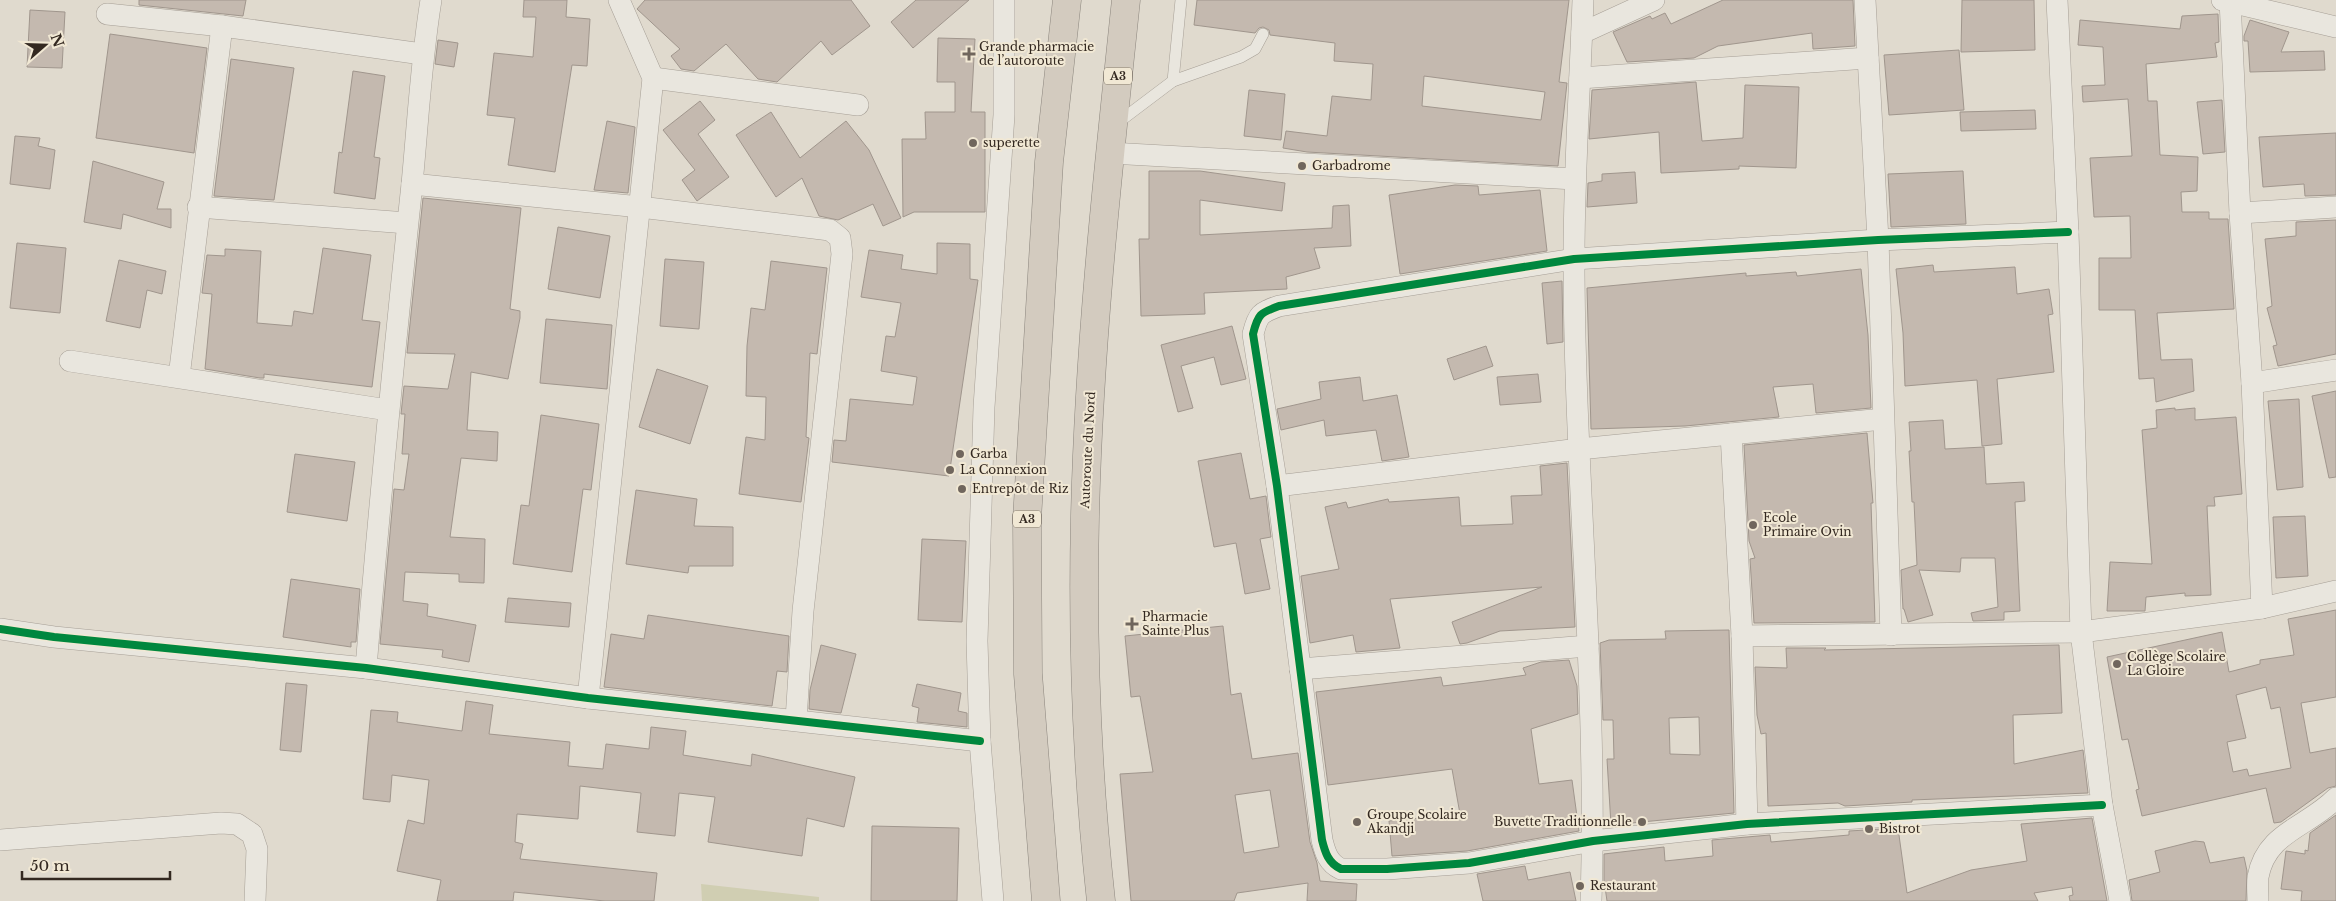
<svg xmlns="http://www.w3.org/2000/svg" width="2336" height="901" font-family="'Libre Baskerville',serif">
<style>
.green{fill:#d0ceb2}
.building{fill:#c4b9af;stroke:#a0968d;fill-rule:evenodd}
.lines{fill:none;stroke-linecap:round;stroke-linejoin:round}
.lane-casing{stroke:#a69f96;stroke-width:12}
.street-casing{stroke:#a69f96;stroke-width:22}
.highway-casing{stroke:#8b857d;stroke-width:29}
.lane{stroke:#e9e6de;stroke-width:11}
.street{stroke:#e9e6de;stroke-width:21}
.highway{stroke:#d3cbbf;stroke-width:28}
.cycleway-casing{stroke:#f1e8d4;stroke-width:11}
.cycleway{stroke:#00873e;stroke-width:8}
.poi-dot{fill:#70665d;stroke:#f1e8d4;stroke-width:2}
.labels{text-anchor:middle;stroke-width:4;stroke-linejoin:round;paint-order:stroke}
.shield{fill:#f1e8d4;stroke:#6c6256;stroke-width:1}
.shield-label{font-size:11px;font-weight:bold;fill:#332820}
.poi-label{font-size:12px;fill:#332820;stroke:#f1e8d4;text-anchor:start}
.street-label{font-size:12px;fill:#332820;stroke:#f1e8d4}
</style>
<rect width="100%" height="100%" fill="#e0dace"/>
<path class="green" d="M701 884 819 897V901H702Z"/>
<g class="building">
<path d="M139 0H246L243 16 139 5Z"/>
<path d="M524 0H567L566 17 590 19 587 66 572 65 555 172 508 165 515 118 487 115 494 53 533 57 536 17H523Z"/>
<path d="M645 0H851L870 26 832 55 821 41 777 82 758 79 726 44 694 71 681 69 671 56 680 49 637 9Z"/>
<path d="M916 0H969L913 48 891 22Z"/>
<path d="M1197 0H1569L1559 82 1567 83 1558 166 1307 152 1283 148 1286 131 1327 136 1332 96 1371 100 1373 64 1334 61 1335 43 1270 35 1269 30 1263 27 1259 28 1255 33 1194 25ZM1424 76 1545 92 1541 120 1422 106Z"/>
<path d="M1723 0H1853L1855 46 1813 49 1812 33 1718 46 1694 58 1627 62 1613 32 1650 16 1652 19 1665 13 1671 24Z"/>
<path d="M1962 0H2034L2035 50 1961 52Z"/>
<path d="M30 10 65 12 62 68 27 67Z"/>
<path d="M2218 14 2219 42 2215 43 2217 57 2146 64 2148 101H2157L2160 155 2198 157 2197 191 2181 192 2182 212H2209V219H2228L2234 309 2157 313 2161 360 2192 359 2194 391 2156 402 2154 378 2139 379 2135 310H2099V258H2131L2130 216 2094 217 2090 158 2132 156 2128 99 2083 102 2082 86 2105 85 2103 47 2078 45 2080 20 2180 29 2182 16Z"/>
<path d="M2250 20 2289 32 2281 52 2324 51 2325 70 2250 72 2248 41H2244V36Z"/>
<path d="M110 34 207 48 194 153 96 138Z"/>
<path d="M938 38 975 39 971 112H985V212H914L903 217 902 139H926L925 112H955V82H937Z"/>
<path d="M438 40 458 43 454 67 435 64Z"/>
<path d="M1959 50 1964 110 1889 115 1884 55Z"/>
<path d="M231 59 294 68 274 200 214 196Z"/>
<path d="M353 71 385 76 374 157 380 158 375 199 334 193 339 152 342 153Z"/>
<path d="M1696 82 1702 141 1743 138 1745 85 1799 87 1796 168 1739 166V169L1661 173 1659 132 1589 139 1592 90Z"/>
<path d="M1249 90 1285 94 1281 140 1244 136Z"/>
<path d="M2222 100 2225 152 2203 154 2197 102Z"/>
<path d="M700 101 715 120 698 134 729 177 697 201 682 180 695 170 663 130Z"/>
<path d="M2035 110 2036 129 1961 131 1960 112Z"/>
<path d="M771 112 800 158 846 121 869 150 901 218 883 226 873 204 838 220 819 216 802 178 776 197 736 135Z"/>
<path d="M607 121 635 127 628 193 594 190Z"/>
<path d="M2336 133V195L2305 196 2304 184 2263 187 2259 137Z"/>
<path d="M15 136 40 138 38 146 55 150 50 189 10 184Z"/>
<path d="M93 161 164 182 157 209H171V228L123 214 121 229 84 222Z"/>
<path d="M1149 171H1200L1285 183 1282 211 1200 200V235L1332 228 1333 206 1349 205 1351 246 1314 248 1320 268 1286 277 1287 289 1204 293 1205 314 1141 316 1139 239H1149Z"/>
<path d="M1963 171 1966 224 1891 227 1888 174Z"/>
<path d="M1635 172 1637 203 1587 207 1588 183 1602 181V174Z"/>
<path d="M1455 185 1478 186 1479 195 1540 190 1547 251 1400 274 1389 195Z"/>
<path d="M423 198 521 208 510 309 520 311V318L508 379 471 372 467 430 498 432 497 461 461 458 450 537 485 539 484 583 459 582V574L405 572 403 601 428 604 427 616 476 625 469 662 442 657 443 650 380 644 394 489 404 490 409 454H402L405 414H401L404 386 448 389 455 354 407 353Z"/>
<path d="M2336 220V354L2278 366 2273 346 2277 345 2267 308 2272 306 2265 239 2296 236V222Z"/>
<path d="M558 227 610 236 600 298 548 289Z"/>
<path d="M17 243 66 248 60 313 10 308Z"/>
<path d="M937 243 970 244V279L978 280 949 476 832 462 834 440 846 441 850 399 913 405 917 377 881 371 886 336 895 337 901 303 861 297 869 250 903 255 901 269 937 274Z"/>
<path d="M323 248 371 255 362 320 380 322 372 387 264 374V378H260L205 369 212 294 202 293 207 255 225 256V249L261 251 257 323 292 326 294 311 313 314Z"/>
<path d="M665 259 704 262 699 329 660 326Z"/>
<path d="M119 260 166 271 162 294 147 290 140 328 106 321Z"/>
<path d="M771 261 827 268 817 354 810 353 806 437 809 438 801 502 739 494 746 437 765 440 766 397 746 396 747 346 751 308 765 310Z"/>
<path d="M1933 265 1934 272 2015 267 2017 294 2049 289 2053 314 2048 315 2054 372 1997 379 2002 444 1982 446 1977 380 1905 386 1903 333 1896 269Z"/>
<path d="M1861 269 1868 335 1871 408 1816 413 1813 384 1773 387 1779 417 1685 426 1591 429 1587 288 1746 273V276L1796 272 1797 276Z"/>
<path d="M1562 281 1563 342 1547 344 1542 283Z"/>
<path d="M546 319 612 325 607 389 540 383Z"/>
<path d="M1232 326 1246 379 1221 385 1214 357 1181 366 1193 408 1178 412 1161 345Z"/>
<path d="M1486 346 1493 366 1454 380 1447 359Z"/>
<path d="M657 369 708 386 690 444 639 427Z"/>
<path d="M1538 374 1541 402 1500 405 1497 377Z"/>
<path d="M1360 377 1363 401 1397 395 1409 457 1382 461 1376 430 1326 436 1324 420 1281 430 1277 409 1321 399 1319 382Z"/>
<path d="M2336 391V477L2329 478 2312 396Z"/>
<path d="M2299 399 2303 487 2277 490 2268 401Z"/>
<path d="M2175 408V410L2195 408V420L2236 417 2242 494 2214 497 2215 506H2207L2211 595 2185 596V593L2146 597 2145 611H2107L2110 562 2152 564 2142 430 2157 428 2156 410Z"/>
<path d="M541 415 599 424 591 490 583 489 572 572 513 564 521 505 529 506Z"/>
<path d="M1943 420 1945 449 1984 447 1986 484 2024 482 2025 501 2015 502 2020 611 2004 612V620L1973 621 1971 613 1998 607 1995 558H1961L1960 572 1919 570 1933 615 1908 622 1904 609H1903L1901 570 1917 565 1914 502H1912L1909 451H1911L1909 422Z"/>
<path d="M1867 433 1873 503H1871L1875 622 1754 623 1750 559 1755 558 1749 541 1744 445Z"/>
<path d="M1241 453 1250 499 1266 496 1271 537 1260 539 1270 589 1245 594 1236 543 1214 547 1198 461Z"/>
<path d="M295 454 355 462 347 521 287 512Z"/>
<path d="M1567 463 1575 627 1500 631 1467 643 1460 644 1452 622 1542 587 1390 599 1400 648 1356 652 1353 635 1310 643 1301 576 1339 569 1325 507 1346 502 1348 508 1388 499 1389 502 1459 497 1461 526 1513 524 1511 496 1542 495 1540 466Z"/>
<path d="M636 490 697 499 694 526 733 527V566H689L688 573 626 564Z"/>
<path d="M2305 516 2308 576 2276 578 2273 517Z"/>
<path d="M922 539 966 541 962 622 918 620Z"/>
<path d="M291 579 360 589 356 642H351V647L283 637Z"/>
<path d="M508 598 571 603 569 627 505 622Z"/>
<path d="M2336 610V697L2301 703 2310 753 2336 748V786L2328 788 2281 822 2274 823 2266 788 2142 816 2136 790 2139 789 2128 739 2122 740 2107 657 2222 632 2229 672 2260 664V660L2294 655 2288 619ZM2266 687 2271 709 2280 707 2291 768 2249 776 2247 769 2233 772 2227 742 2246 738 2236 695Z"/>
<path d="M648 615 789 636 787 672 777 671 772 706 604 687 611 634 644 639Z"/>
<path d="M1223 626 1231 695 1241 693 1252 759 1298 753 1310 842 1317 863 1320 881 1357 884 1356 901H1307L1308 883 1237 893 1234 901H1131L1120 774 1153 772 1140 696 1131 697 1125 636ZM1270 790 1279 847 1244 853 1235 795Z"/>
<path d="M1729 630 1734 813 1611 825 1607 759H1614L1613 720H1603L1600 643 1609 640 1666 639 1665 631ZM1699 717 1700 755 1670 754 1669 718Z"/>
<path d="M821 645 856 654 841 713 809 709 810 690Z"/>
<path d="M2059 645 2062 713 2013 715 2014 764 2083 750 2088 793 1912 800V802L1845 806 1838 803 1768 806 1766 733 1761 734 1757 715 1755 667 1787 668 1786 648H1826L1824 650Z"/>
<path d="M1569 660 1577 686 1578 714 1531 729 1539 784 1572 780 1579 831 1467 851 1392 856 1389 821 1460 814 1452 769 1328 785 1316 692 1441 677 1443 686 1484 681 1526 675 1523 668 1541 662Z"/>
<path d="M286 683 307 685 301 752 280 750Z"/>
<path d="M917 684 961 693 958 711 967 713V727L917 722 919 708 912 706Z"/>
<path d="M466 701 493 705 489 734 570 742 568 766 603 769 606 744 649 749 651 727 686 731 683 755 751 766 752 754 855 777 844 827 807 818 802 856 708 842 715 797 679 793 675 836 637 832 641 793 580 786 578 819 517 814 515 842 523 844 520 859 657 873 654 901H605L514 892 513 901H437L441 880 397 871 408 820 424 824 429 780 392 775 390 802 363 799 371 710 398 712 397 722 462 731Z"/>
<path d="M2336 815V901H2301L2302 891 2281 889 2286 851 2305 854V850L2308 851 2310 833Z"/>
<path d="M2092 818 2107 901H2070L2069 896 2073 895 2072 887 2034 893 2038 901H1607L1604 880V854L1664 847 1665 861 1713 856 1712 840 1770 835 1771 842 1849 835V831L1898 828 1907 893 1971 870 2027 861 2021 824Z"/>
<path d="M872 826 959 828 957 901H871Z"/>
<path d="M2195 841 2204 842 2210 863 2244 857 2247 871 2246 901H2132L2129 880 2160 872 2155 851Z"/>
<path d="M1525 866 1528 880 1570 872 1576 901H1483L1477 874Z"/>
</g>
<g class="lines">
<defs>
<g id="lane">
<path d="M1173 81 1181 0"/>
<path d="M1116 124 1173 81 1241 57 1255 49 1263 34"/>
</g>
<g id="street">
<path d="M1583 0C1580 86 1574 172 1574 258 1574 472 1598 687 1591 901"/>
<path d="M1865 0 1878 240 1891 635"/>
<path d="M2057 0 2068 232 2081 632 2102 805 2120 901"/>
<path d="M2222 0 2336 27"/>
<path d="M2230 0 2240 213 2252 383 2262 608"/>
<path d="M107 14 222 26 422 54"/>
<path d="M1582 33 1654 0"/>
<path d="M653 78 858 105"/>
<path d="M1580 78 1868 58"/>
<path d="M1110 153 1575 179"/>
<path d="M412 184 640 207 830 230 840 238 842 254 803 611 796 720"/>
<path d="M198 207 407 223"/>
<path d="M2240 213 2336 207"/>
<path d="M2068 232 1878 240 1574 259 1279 306C1260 313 1258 314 1253 334L1277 486 1322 840C1325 852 1328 863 1341 869H1387L1469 863 1593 841 1747 824 2102 805"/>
<path d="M70 361 388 410"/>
<path d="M179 377 222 26"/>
<path d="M2252 383 2336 370"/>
<path d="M1731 434 1742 636 1747 824"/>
<path d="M1277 486 1579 449 1883 419"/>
<path d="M0 629 54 637 366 668 588 698 980 741"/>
<path d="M1742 636 2081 632 2262 608 2336 591"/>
<path d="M366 668C379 506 395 345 412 184 418 122 421 61 431 0"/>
<path d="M1300 669 1588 646"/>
<path d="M588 698 653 78 619 0"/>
<path d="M0 840 221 823 237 824 252 834 257 849 255 901"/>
<path d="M993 901 980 741 977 641 984 407 1004 115V0"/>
<path d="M2258 901C2258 893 2257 885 2258 877 2266 832 2308 827 2336 798"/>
</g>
<g id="highway">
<path d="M1046 901 1028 674 1027 519 1049 162 1067 0"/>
<path d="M1101 901C1087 773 1082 644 1085 516 1089 343 1108 171 1126 0"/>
</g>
</defs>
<use href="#lane" class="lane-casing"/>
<use href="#street" class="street-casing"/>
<use href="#highway" class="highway-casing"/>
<use href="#lane" class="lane"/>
<use href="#street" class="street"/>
<use href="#highway" class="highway"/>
<defs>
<g id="cycleway">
<path d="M2068 232 1878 240 1574 259 1279 306C1260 313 1258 314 1253 334L1277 486 1322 840C1325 852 1328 863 1341 869H1387L1469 863 1593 841 1747 824 2102 805"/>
<path d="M0 629 54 637 366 668 588 698 980 741"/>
</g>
</defs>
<use href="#cycleway" class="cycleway-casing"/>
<use href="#cycleway" class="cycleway"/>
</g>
<g class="poi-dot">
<path d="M966.5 46.5h5v5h5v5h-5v5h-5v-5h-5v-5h5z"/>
<circle cx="973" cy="143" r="5"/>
<circle cx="1302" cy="166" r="5"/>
<circle cx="960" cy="454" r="5"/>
<circle cx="950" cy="470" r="5"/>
<circle cx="962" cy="489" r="5"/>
<circle cx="1753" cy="525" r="5"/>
<path d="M1129.5 616.5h5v5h5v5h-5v5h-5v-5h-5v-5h5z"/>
<circle cx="2117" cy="664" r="5"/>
<circle cx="1357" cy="822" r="5"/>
<circle cx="1642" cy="822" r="5"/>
<circle cx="1869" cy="829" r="5"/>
<circle cx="1580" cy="886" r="5"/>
</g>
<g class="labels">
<g class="shield">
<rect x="1104" y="67.5" width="28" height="17" rx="4"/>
<rect x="1013" y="510.5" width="28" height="17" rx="4"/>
</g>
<g class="shield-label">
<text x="1118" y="80">A3</text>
<text x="1027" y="523">A3</text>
</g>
<g class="poi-label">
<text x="979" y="51">Grande pharmacie<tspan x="979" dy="14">de l’autoroute</tspan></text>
<text x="983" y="147">superette</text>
<text x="1312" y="170">Garbadrome</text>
<text x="970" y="458">Garba</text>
<text x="960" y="474">La Connexion</text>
<text x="972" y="493">Entrepôt de Riz</text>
<text x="1763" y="522">Ecole<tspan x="1763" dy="14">Primaire Ovin</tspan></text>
<text x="1142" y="621">Pharmacie<tspan x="1142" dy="14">Sainte Plus</tspan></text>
<text x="2127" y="661">Collège Scolaire<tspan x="2127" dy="14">La Gloire</tspan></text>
<text x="1367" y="819">Groupe Scolaire<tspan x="1367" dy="14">Akandji</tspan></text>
<text x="1632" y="826" text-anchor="end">Buvette Traditionnelle</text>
<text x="1879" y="833">Bistrot</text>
<text x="1590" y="890">Restaurant</text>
</g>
<g class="street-label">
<text transform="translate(1088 450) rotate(-87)" y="4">Autoroute du Nord</text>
</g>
</g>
<g transform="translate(45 45) rotate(70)" stroke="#f1e8d4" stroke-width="4" paint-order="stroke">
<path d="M0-4L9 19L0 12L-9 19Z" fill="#332820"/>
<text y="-8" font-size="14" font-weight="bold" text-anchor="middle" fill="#332820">N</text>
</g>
<path d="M22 871v8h148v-8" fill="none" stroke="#332820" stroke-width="2.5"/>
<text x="30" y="871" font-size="15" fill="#332820" stroke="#f1e8d4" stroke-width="4" paint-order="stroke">50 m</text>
</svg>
